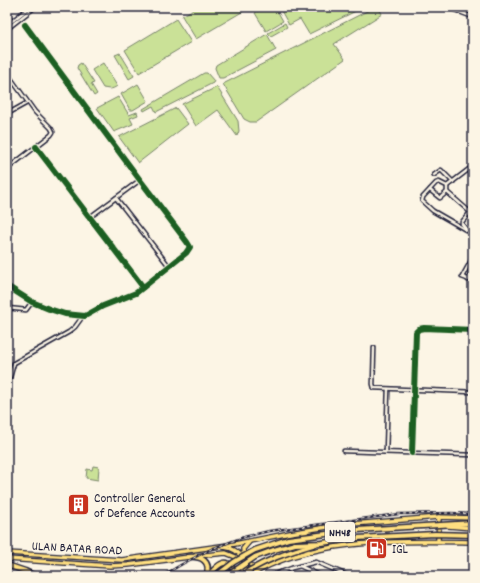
<svg xmlns="http://www.w3.org/2000/svg" width="480" height="583" font-family="Dekko,sans-serif">
<style>
.green{fill:#cae197;stroke:#768269}
.lines{fill:none;stroke-linecap:round;stroke-linejoin:round}
.minor-casing{stroke:#22223b;stroke-width:5.5}
.major-casing{stroke:#22223b;stroke-width:6}
.highway-casing{stroke:#22223b;stroke-width:7}
.minor{stroke:#fcf5e5;stroke-width:2.5}
.major{stroke:#ffdf80;stroke-width:3.5}
.highway{stroke:#ffdf80;stroke-width:4}
.rail-casing{stroke:#22223b;stroke-width:2.5}
.rail{stroke:#fcf5e5;stroke-width:1;stroke-dasharray:3;stroke-linecap:butt}
.major-bridge-casing{stroke:#22223b;stroke-width:6;stroke-linecap:butt}
.highway-bridge-casing{stroke:#22223b;stroke-width:7;stroke-linecap:butt}
.major-bridge{stroke:#ffdf80;stroke-width:3.5}
.highway-bridge{stroke:#ffdf80;stroke-width:4}
.cycleway-casing{stroke:#fcf5e5;stroke-width:8}
.cycleway{stroke:#1b5e20;stroke-width:6}
.labels{text-anchor:middle;stroke-width:3;stroke-linejoin:round;paint-order:stroke}
.shield{fill:#fcf5e5;stroke:#63616e;stroke-width:1}
.shield-label{font-size:12px;font-weight:bold;fill:#22223b}
.poi-label{font-size:13px;fill:#22223b;stroke:#fcf5e5;text-anchor:start}
.street-label{font-size:13px;fill:#22223b;stroke:#fcf5e5}
</style>
<rect width="100%" height="100%" fill="#fcf5e5"/>
<filter id="ink" filterUnits="userSpaceOnUse"><feTurbulence type="fractalNoise" baseFrequency=".025" numOctaves="2"/><feDisplacementMap in="SourceGraphic" scale="8" xChannelSelector="R" yChannelSelector="G"/><feConvolveMatrix kernelMatrix="1 2 1 2 8 2 1 2 1" color-interpolation-filters="sRGB"/></filter>
<g filter="url(#ink)">
<g class="green">
<path d="M197 7H246L247 9 196 39 182 16Z"/>
<path d="M264 7H275L283 21 266 31 255 13Z"/>
<path d="M279 7H364L309 34 300 19 289 25Z"/>
<path d="M375 7 380 10 382 14 334 44 345 59 256 122H250L244 119 223 84Z"/>
<path d="M176 19 191 42 139 73 125 50Z"/>
<path d="M285 23 287 27 271 36 268 33Z"/>
<path d="M267 34 276 50 223 78H219L215 68 216 65Z"/>
<path d="M120 53 134 76 129 79 115 55Z"/>
<path d="M81 63 94 83 91 84 97 94 94 96 77 68 78 65Z"/>
<path d="M103 63 117 86C112 90 109 89 103 88L92 70Z"/>
<path d="M204 73H207L214 81 213 83 156 112 153 106 144 111 143 109Z"/>
<path d="M138 84 148 101 133 110H130L121 94Z"/>
<path d="M217 87 238 121 239 131 237 136 218 110 196 126 182 104Z"/>
<path d="M118 97 129 115 137 112 138 115 130 118 133 124 114 132 97 108Z"/>
<path d="M176 108 188 124 138 163 119 137Z"/>
<path d="M93 466 99 467 98 480 86 478 87 469 92 470Z"/>
</g>
<g class="lines">
<defs>
<g id="minor">
<path d="M447 7 473 17"/>
<path d="M459 7 473 12"/>
<path d="M7 25 30 7"/>
<path d="M7 29 35 7"/>
<path d="M7 73 35 112 51 128 53 132 51 135 7 169"/>
<path d="M7 114 27 103"/>
<path d="M36 147 143 287"/>
<path d="M473 166 447 186 439 182 436 183 423 197 422 201 433 211 473 234"/>
<path d="M434 175 441 170 453 182"/>
<path d="M447 186V192L470 212"/>
<path d="M430 190 440 198 447 192"/>
<path d="M116 198 169 266"/>
<path d="M90 217 140 180"/>
<path d="M466 229 462 224V222L473 209"/>
<path d="M473 257 462 277 473 281"/>
<path d="M468 280 473 269"/>
<path d="M7 286 32 302 49 309 65 314 85 316 103 306 136 293 186 253 190 247 187 242 140 180 25 25"/>
<path d="M7 293 14 291"/>
<path d="M7 308 26 310 32 302"/>
<path d="M374 348 373 384 374 388 473 392"/>
<path d="M7 378 10 377 14 363 69 332 75 327 83 316"/>
<path d="M344 451 473 455"/>
<path d="M386 452 388 389"/>
<path d="M412 453 416 332 419 329 424 328 473 330"/>
<path d="M300 566 321 576"/>
<path d="M281 572 289 576"/>
<path d="M270 576 292 568 316 562 349 576"/>
</g>
<g id="major">
<path d="M307 531C297 537 301 548 311 552"/>
<path d="M438 541 439 517"/>
<path d="M249 542 243 549C243 561 252 569 263 568"/>
<path d="M224 547C232 548 239 551 243 559"/>
<path d="M7 553 122 560 235 544 290 533 340 525 439 517 473 518"/>
<path d="M195 556 226 553 243 560"/>
<path d="M7 559 110 566 128 565 189 557"/>
<path d="M250 576C309 537 405 541 473 542"/>
</g>
<g id="highway">
<path d="M188 557C201 556 212 561 206 576"/>
<path d="M7 565 25 571 35 576"/>
<path d="M208 576C214 570 224 556 232 567 235 570 234 572 233 576"/>
<path d="M235 576 245 566"/>
</g>
</defs>
<use href="#minor" class="minor-casing"/>
<use href="#major" class="major-casing"/>
<use href="#highway" class="highway-casing"/>
<use href="#minor" class="minor"/>
<use href="#major" class="major"/>
<use href="#highway" class="highway"/>
<defs>
<path id="rail" d="M162 576 184 563 211 549 244 537 269 531 399 514 451 513 473 514"/>
</defs>
<use href="#rail" class="rail-casing"/>
<use href="#rail" class="rail"/>
<defs>
<path id="major-bridge" d="M448 526 473 528"/>
<g id="highway-bridge">
<path d="M216 576 234 562 255 550 288 539 357 530 473 523"/>
<path d="M227 576 255 557 274 550 295 544 322 543 357 538 435 534 473 535"/>
<path d="M241 576C264 560 289 552 316 544"/>
</g>
</defs>
<use href="#major-bridge" class="major-bridge-casing"/>
<use href="#highway-bridge" class="highway-bridge-casing"/>
<use href="#major-bridge" class="major-bridge"/>
<use href="#highway-bridge" class="highway-bridge"/>
<defs>
<g id="cycleway">
<path d="M36 147 143 287"/>
<path d="M7 286 32 302 49 309 65 314 85 316 103 306 136 293 186 253 190 247 187 242 140 180 25 25"/>
<path d="M412 453 416 332 419 329 424 328 473 330"/>
</g>
</defs>
<use href="#cycleway" class="cycleway-casing"/>
<use href="#cycleway" class="cycleway"/>
</g>
</g>
<defs>
<symbol id="building-square" viewBox="-11 -11 22 22"><rect x="-9" y="-9" width="18" height="18" rx="4" fill="#c8321e" stroke="#fcf5e5"/><path d="M-4-6H4V6H1V3H-1V6H-4ZM-2.5-4.3h1.7v1.8h-1.7ZM.8-4.3h1.7v1.8H.8ZM-2.5-1h1.7V.8h-1.7ZM.8-1h1.7V.8H.8Z" fill="#fff"/></symbol>
<symbol id="fuel-square" viewBox="-11 -11 22 22"><rect x="-9" y="-9" width="18" height="18" rx="4" fill="#c8321e" stroke="#fcf5e5"/><path d="M-5.5-6h7V0h2V4h1.3V-2.5L3-4.5l.8-.8L6-3V5H2.5V1h-1V6h-7ZM-4.2-4.7v3.2H.2V-4.7Z" fill="#fff"/></symbol>
</defs>
<g fill-rule="evenodd">
<use href="#building-square" x="66" y="492" width="25" height="25"/>
<use href="#fuel-square" x="364" y="536" width="25" height="25"/>
</g>
<g class="labels">
<rect class="shield" x="325" y="522" width="30" height="20" rx="3"/>
<g class="shield-label">
<text x="340" y="536">NH48</text>
</g>
<g class="poi-label">
<text x="94" y="502">Controller General<tspan x="94" dy="15">of Defence Accounts</tspan></text>
<text x="392" y="553">IGL</text>
</g>
<g class="street-label">
<text transform="translate(77 547) rotate(3)" y="5">ULAN BATAR ROAD</text>
</g>
</g>
<rect width="480" height="583" fill="none" stroke="#fcf5e5" stroke-width="24"/>
<rect x="12" y="12" width="456" height="559" fill="none" stroke="#22223b" stroke-width="1.5" filter="url(#ink)"/>
</svg>
